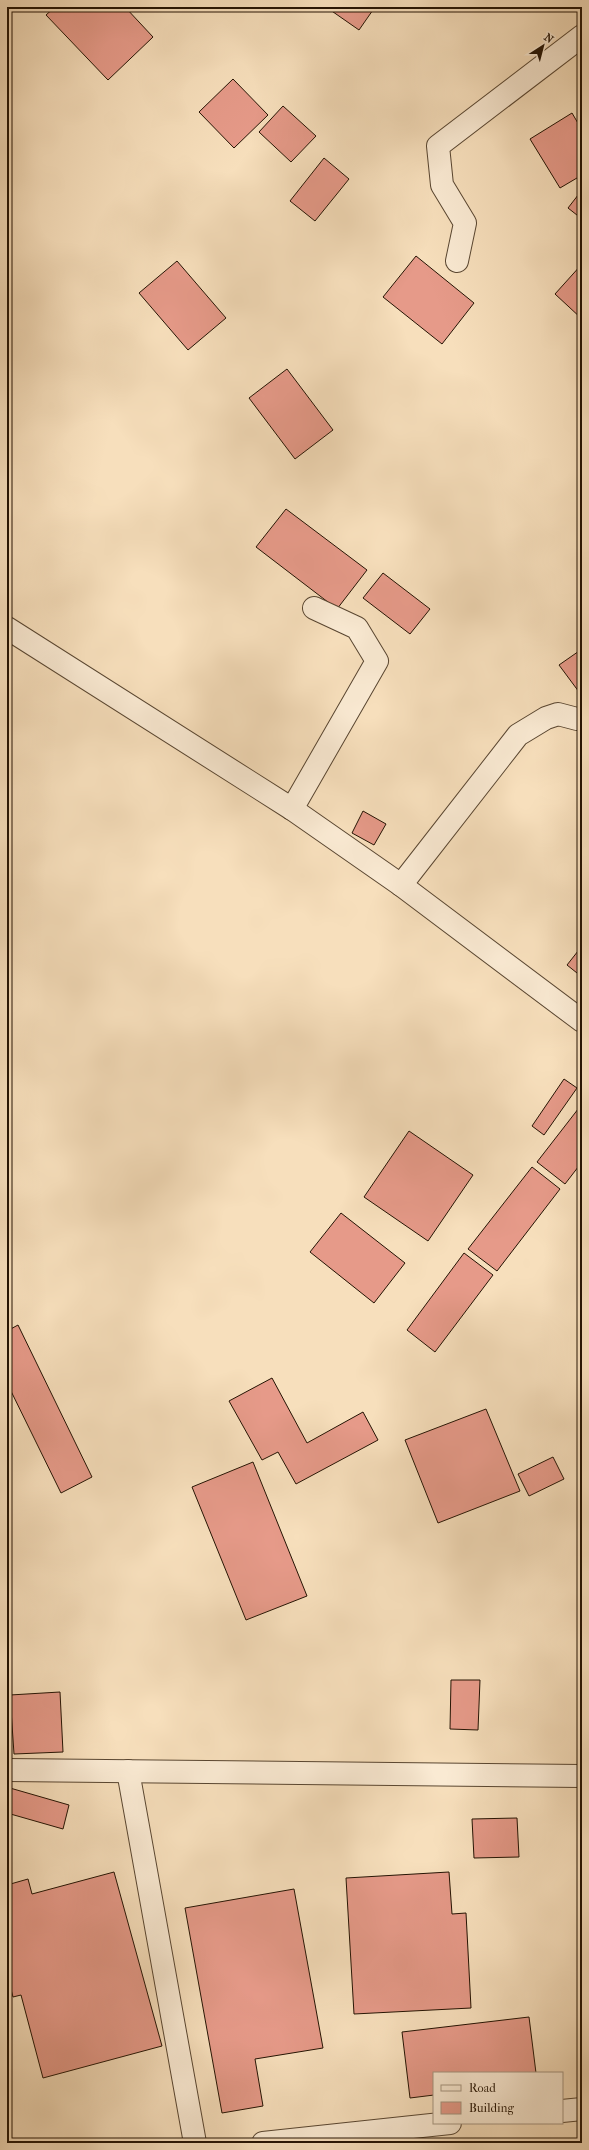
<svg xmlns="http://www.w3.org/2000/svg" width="589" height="2150" font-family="'IM FELL French Canon',serif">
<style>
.building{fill:#e69a89;stroke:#241303}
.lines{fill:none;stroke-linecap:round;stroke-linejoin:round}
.minor-casing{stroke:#594631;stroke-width:24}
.minor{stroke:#faead3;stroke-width:22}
</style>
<rect width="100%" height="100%" fill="#f7dfbc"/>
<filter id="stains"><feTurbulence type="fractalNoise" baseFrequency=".005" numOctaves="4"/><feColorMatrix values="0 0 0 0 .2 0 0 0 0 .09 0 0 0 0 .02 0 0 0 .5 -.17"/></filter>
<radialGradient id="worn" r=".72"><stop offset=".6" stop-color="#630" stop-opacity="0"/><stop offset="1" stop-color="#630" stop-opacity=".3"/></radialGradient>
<g class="building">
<path d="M55 7H125L153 37 108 80 46 15Z"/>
<path d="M326 7H375L359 30Z"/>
<path d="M233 79 268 115 234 148 199 112Z"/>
<path d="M283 106 316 136 291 162 259 132Z"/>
<path d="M572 113 582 130V175L560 188 530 139Z"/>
<path d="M324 158 349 179 315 221 290 201Z"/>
<path d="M582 190V219L568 208Z"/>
<path d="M416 256 474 303 442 344 383 297Z"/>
<path d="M177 261 226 318 188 350 139 293Z"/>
<path d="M582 264V319L555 294Z"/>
<path d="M287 369 333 430 295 459 249 398Z"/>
<path d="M286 509 367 570 337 609 256 547Z"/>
<path d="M383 573 430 609 410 634 363 598Z"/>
<path d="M582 649V696L559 665Z"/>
<path d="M363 811 386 824 374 845 352 833Z"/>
<path d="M582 946V977L567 965Z"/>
<path d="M564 1079 577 1088 544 1135 532 1126Z"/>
<path d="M582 1104V1162L565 1184 537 1162Z"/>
<path d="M409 1131 473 1175 428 1241 364 1197Z"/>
<path d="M532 1167 560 1189 497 1271 468 1249Z"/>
<path d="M341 1213 405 1263 374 1303 310 1252Z"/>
<path d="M464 1253 493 1275 435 1352 407 1330Z"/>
<path d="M18 1325 92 1477 61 1493 7 1383V1331Z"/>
<path d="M272 1378 307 1443 363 1412 378 1440 296 1484 278 1452 262 1460 229 1401Z"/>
<path d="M486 1409 520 1491 438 1523 405 1440Z"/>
<path d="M553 1457 564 1479 529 1496 518 1474Z"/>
<path d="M253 1462 307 1596 246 1620 192 1487Z"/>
<path d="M451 1680H480L478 1730 450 1729Z"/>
<path d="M60 1692 63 1752 14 1754 10 1695Z"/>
<path d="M10 1788 69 1805 63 1829 7 1813V1797Z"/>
<path d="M517 1818 519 1857 474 1858 472 1819Z"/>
<path d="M114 1872 162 2046 43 2078 21 1995 13 1997 7 1974V1885L28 1879 32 1894Z"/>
<path d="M449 1872 452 1914 466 1913 471 2008 354 2014 346 1878Z"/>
<path d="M294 1889 323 2048 255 2059 263 2106 222 2113 185 1908Z"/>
<path d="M529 2017 536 2073H434V2095L410 2098 402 2032Z"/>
</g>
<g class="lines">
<defs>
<g id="minor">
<path d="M457 261 465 223 442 185 438 146 582 36"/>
<path d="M7 628 292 809 401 885 582 1021"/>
<path d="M292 809 377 661 357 628 314 608"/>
<path d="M401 885 518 735 546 718 558 714 577 719"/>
<path d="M7 1770 582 1776"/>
<path d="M128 1771 195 2143"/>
<path d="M562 2111 582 2109"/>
<path d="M263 2143 450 2123"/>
</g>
</defs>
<use href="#minor" class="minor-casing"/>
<use href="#minor" class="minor"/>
</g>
<rect width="589" height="2150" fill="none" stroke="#f7dfbc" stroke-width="24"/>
<rect x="8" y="8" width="573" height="2134" fill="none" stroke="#241303" stroke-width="2"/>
<rect x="12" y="12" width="565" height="2126" fill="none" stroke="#241303"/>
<rect x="433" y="2072" width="130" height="52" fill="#faead3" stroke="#a49480"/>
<rect x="441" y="2085" width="20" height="6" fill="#faead3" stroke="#a49480"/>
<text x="469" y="2092" font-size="12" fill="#241303">Road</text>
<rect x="441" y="2102" width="20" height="12" fill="#e69a89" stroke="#a49480"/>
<text x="469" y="2112" font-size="12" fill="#241303">Building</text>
<g transform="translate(543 46) rotate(36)" stroke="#faead3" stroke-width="3" paint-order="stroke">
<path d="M0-3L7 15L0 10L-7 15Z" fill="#241303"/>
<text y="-6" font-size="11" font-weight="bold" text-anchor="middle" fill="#241303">N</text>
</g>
<rect width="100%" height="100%" filter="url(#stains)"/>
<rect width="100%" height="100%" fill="url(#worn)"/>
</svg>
